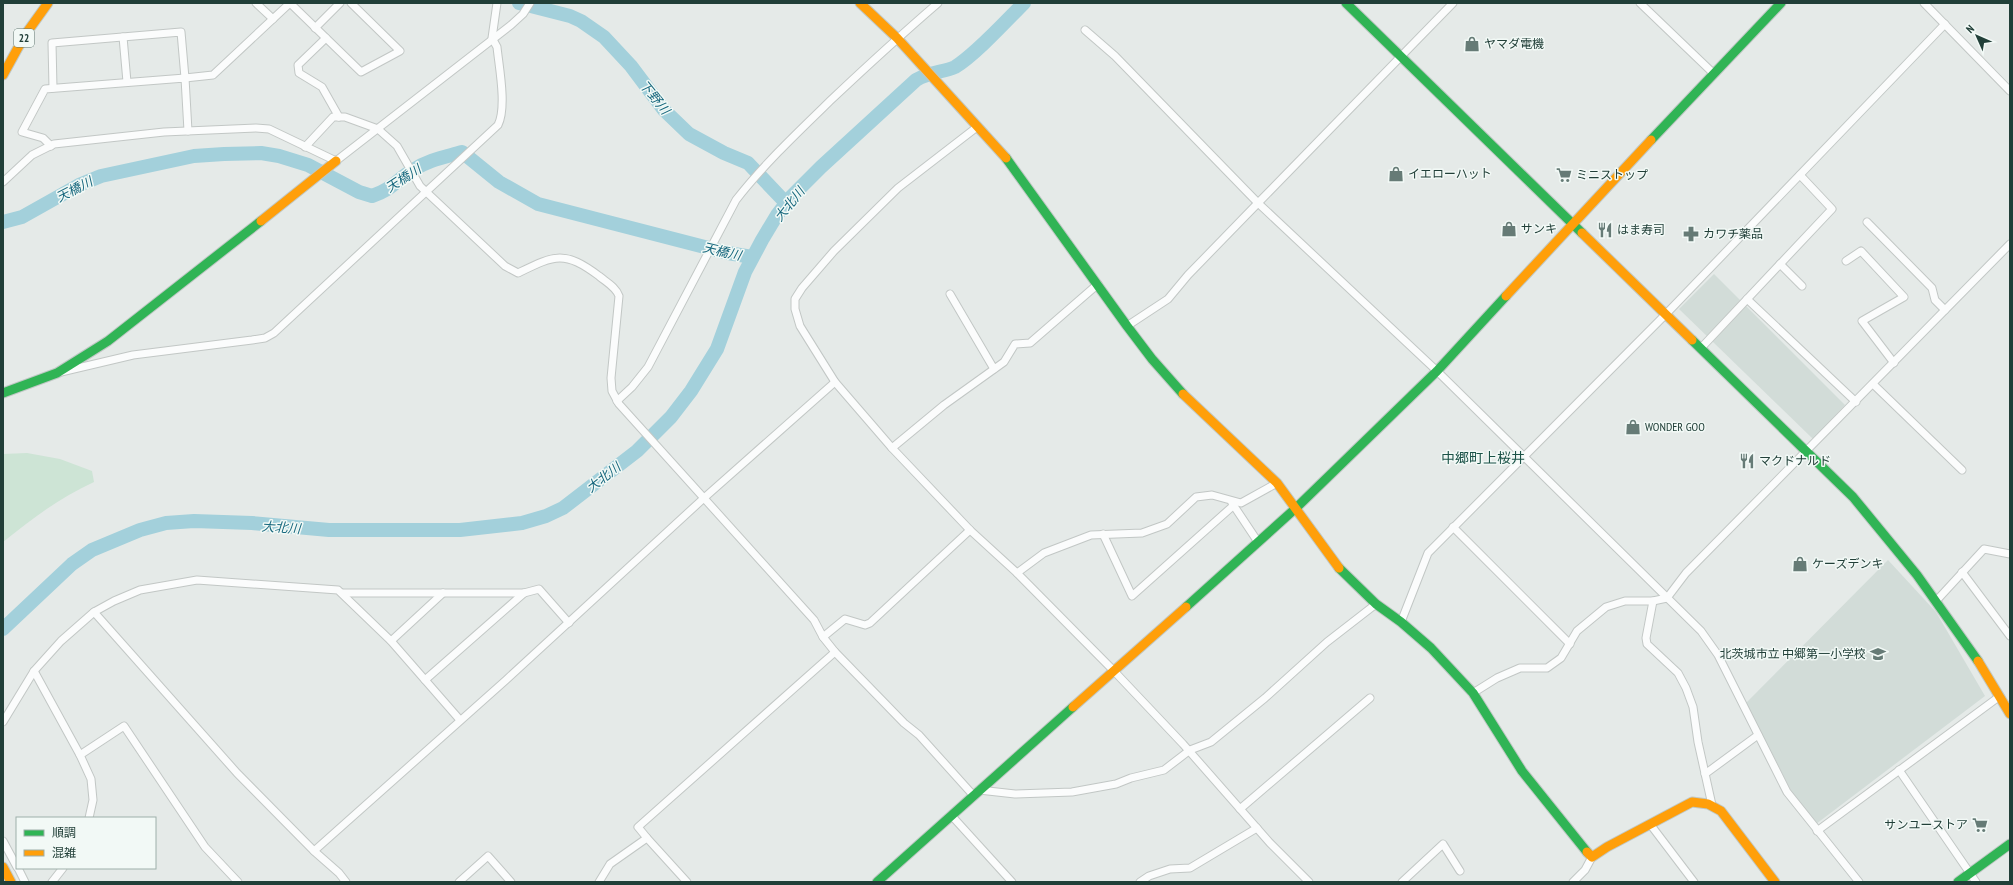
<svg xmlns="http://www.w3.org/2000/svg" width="2013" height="885" font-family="'PT Sans Narrow','Noto Sans JP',sans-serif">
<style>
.built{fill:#d2dcd8}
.green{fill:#cde4d5}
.water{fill:#a3d0db}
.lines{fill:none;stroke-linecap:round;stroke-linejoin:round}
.river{stroke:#a3d0db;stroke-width:14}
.street-casing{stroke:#c2c7c5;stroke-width:9}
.fast-casing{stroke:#c0c8c5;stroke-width:11}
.slow-casing{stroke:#c0c8c5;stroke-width:11}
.street{stroke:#fbfcfc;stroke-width:7}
.fast{stroke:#30b455;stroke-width:9}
.slow{stroke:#ff9f0a;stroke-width:9}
.labels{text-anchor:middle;stroke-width:3;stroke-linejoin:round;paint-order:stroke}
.shield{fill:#f2f9f6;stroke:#607771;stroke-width:1}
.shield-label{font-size:11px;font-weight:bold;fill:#213f38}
.poi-label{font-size:12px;fill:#213f38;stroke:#f2f9f6;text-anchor:start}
.water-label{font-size:13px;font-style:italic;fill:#17687e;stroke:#f2f9f6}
.quarter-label{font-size:14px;fill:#1b5247;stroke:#f2f9f6}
</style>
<rect width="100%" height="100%" fill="#e5eae8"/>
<g class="built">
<path d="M1714 274 1845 405 1813 439 1679 309Z"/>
<path d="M1888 560 1936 612 1985 696 1816 824 1792 792 1746 703Z"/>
</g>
<path class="green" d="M27 453 60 459 92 471 94 482C59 498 33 518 3 542V454Z"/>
<path class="water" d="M22 215 23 220 3 224V219Z"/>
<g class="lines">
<g class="river">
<path d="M519 3 570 16 581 21 604 37 631 66 664 110 689 134 724 153 748 163 786 203"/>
<path d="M3 222 22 217 79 185 101 176 194 156 224 154 261 153 279 156 308 165 359 192 372 196C393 189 396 180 413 170 428 160 445 157 462 152L499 182 538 204 728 253 752 257"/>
<path d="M3 629 72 564 92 550 140 530 166 523 194 521 252 523 329 530H460L522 523 546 516 563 508 637 451 671 417 691 391 717 349 745 272 762 240 777 215 791 197 821 167 916 80C929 72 944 72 955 67 975 55 1006 21 1024 3"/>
</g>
<defs>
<g id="street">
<path d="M256 3 273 19"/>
<path d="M290 3 361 72 400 51 351 3"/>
<path d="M1640 3 1713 73"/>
<path d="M1924 3 2010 91"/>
<path d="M315 28 340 3"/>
<path d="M1085 30 1115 56 1258 203 1437 371 1701 631 1718 655 1787 792 1859 882"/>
<path d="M123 37 127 82"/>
<path d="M326 38 298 65 299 73 322 87 339 117"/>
<path d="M53 88 52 43 181 32 185 78 213 75 290 3"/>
<path d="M977 127 898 188 834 251 802 288 795 299V309L800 326 835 382 892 448 970 530 1017 573 1113 670 1183 744 1270 843 1309 882"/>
<path d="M51 146 43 138 22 132 45 89 185 78 188 131"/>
<path d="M305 147 333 117H345L378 129 397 146 420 186 505 266 518 273C555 255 564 250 599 276 606 282 616 287 619 296L611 378 612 391 619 404 814 620 823 637 835 652 904 723 919 735 973 795"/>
<path d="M3 182 32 155 54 144 164 132 256 128 269 129 336 161 511 25 523 14 530 3"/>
<path d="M1867 222 1932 288 1935 300 1945 310"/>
<path d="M1846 261 1861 251 1904 297 1862 321 1894 363"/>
<path d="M1780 264 1802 286"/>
<path d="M950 294 994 369"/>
<path d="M1747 299 1856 402"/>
<path d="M1127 326 1168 299 1188 275 1258 203 1453 3"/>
<path d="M1701 348 1832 209 1800 175"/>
<path d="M61 372 133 355 252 340 265 338 274 333 498 125C507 107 499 67 497 47L492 38 497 3"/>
<path d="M1873 384 1962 470"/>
<path d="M617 401 632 387 648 367 736 200C764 164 799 131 832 99 867 66 902 34 938 3"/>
<path d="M892 448 944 405 1004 362 1015 344 1030 343 1098 284"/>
<path d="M1232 503 1258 542"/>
<path d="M1453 527 1570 644"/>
<path d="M1103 534 1132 596 1234 505"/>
<path d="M1962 572 2010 636"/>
<path d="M1017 573 1044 553 1091 535 1142 533 1167 524 1196 497 1212 495 1241 503 1277 483"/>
<path d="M343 593H524L539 589 569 623"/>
<path d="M1937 600 1984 549 2010 554"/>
<path d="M1653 601 1646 638 1647 644 1678 673 1686 688 1693 707 1698 742 1712 805"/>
<path d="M94 612 237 773 314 851 339 873 346 882"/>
<path d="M1401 622 1428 553 1666 314 1945 24"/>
<path d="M823 637 845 619 865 625 870 623 970 530"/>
<path d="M391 641 443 593"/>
<path d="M34 671 80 755 91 779 93 800 89 818"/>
<path d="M425 680 524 593"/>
<path d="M1473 693 1497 678 1520 668H1547L1561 658 1577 631 1606 607 1625 601H1653L1667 598 1686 573 2010 244"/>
<path d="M3 722 34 671 61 641 94 612 114 601 140 590 197 580 338 590 391 641 460 720"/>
<path d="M80 755 124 726 205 847 238 882"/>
<path d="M1899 770 1976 882"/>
<path d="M1705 774 1758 735"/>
<path d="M979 790 1015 794 1072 792 1116 784 1131 778 1164 770 1190 750 1211 742 1265 698 1327 642 1376 604"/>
<path d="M1240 809 1370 698"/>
<path d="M951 815 1012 882"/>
<path d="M1650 824 1694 882"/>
<path d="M1817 831 2000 696"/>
<path d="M3 841 17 867"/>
<path d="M314 851 506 680 704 498 835 382"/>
<path d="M18 868 25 882"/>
<path d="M52 882 63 868"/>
<path d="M459 882 488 856 511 882"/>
<path d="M599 882 610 864 647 838"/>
<path d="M687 882 647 838 638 827 835 652"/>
<path d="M1140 882 1149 876 1170 869 1190 868 1257 828"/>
<path d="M1402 882 1443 844 1460 871"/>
<path d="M1573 882 1585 870 1592 857"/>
</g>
<g id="fast">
<path d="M1346 3 1582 233"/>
<path d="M1651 140 1781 3"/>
<path d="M1006 158 1127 326 1152 359 1183 394"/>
<path d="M1692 340 1853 497 1917 575 1978 661"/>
<path d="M3 393 57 373 108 341 261 221"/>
<path d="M1339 568 1376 604 1401 622 1431 648 1473 693 1522 771 1587 852"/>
<path d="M1186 607 1296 508 1437 371 1506 296"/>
<path d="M877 882 1073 707"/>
<path d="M1958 882 2010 844"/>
</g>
<g id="slow">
<path d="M860 3 897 38 1006 158"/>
<path d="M3 75 25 35 48 3"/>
<path d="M261 221 336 161"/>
<path d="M1582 233 1692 340"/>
<path d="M1506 296 1651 140"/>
<path d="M1183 394 1277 483 1339 568"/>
<path d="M1978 661 2010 714"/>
<path d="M1073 707 1186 607"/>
<path d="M1587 852 1592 857 1607 847 1692 802 1708 804 1721 811 1775 882"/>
<path d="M3 867 11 882"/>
</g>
</defs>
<use href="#street" class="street-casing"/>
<use href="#fast" class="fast-casing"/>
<use href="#slow" class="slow-casing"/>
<use href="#street" class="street"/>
<use href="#fast" class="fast"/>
<use href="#slow" class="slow"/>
</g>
<defs>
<symbol id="shop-bare" viewBox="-9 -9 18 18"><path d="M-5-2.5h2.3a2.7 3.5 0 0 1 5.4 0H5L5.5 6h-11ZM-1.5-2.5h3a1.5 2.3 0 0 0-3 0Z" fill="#667b76" stroke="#f2f9f6" stroke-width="2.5" paint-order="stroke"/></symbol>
<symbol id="supermarket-bare" viewBox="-9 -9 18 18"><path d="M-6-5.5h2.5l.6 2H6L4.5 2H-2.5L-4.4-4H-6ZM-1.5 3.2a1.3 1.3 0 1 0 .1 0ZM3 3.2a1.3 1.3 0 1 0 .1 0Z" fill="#667b76" stroke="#f2f9f6" stroke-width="2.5" paint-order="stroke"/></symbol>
<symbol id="restaurant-bare" viewBox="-9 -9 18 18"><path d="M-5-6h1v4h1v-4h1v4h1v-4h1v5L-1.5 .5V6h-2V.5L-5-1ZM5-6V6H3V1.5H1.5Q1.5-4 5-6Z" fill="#667b76" stroke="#f2f9f6" stroke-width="2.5" paint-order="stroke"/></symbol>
<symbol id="pharmacy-bare" viewBox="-9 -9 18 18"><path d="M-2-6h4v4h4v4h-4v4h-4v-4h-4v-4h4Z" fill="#667b76" stroke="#f2f9f6" stroke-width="2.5" paint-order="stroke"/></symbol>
<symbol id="school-bare" viewBox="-9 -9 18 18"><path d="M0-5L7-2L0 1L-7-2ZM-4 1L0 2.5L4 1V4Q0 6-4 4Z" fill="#667b76" stroke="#f2f9f6" stroke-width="2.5" paint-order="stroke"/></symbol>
</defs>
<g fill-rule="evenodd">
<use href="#shop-bare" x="1461" y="33" width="22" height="22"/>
<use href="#shop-bare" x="1385" y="163" width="22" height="22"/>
<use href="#supermarket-bare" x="1553" y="164" width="22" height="22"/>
<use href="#shop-bare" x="1498" y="218" width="22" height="22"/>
<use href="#restaurant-bare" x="1594" y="219" width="22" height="22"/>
<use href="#pharmacy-bare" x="1680" y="223" width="22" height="22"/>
<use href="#shop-bare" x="1622" y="416" width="22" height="22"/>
<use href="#restaurant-bare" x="1736" y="450" width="22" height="22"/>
<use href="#shop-bare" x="1789" y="553" width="22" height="22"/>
<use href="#school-bare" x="1867" y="643" width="22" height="22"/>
<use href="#supermarket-bare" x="1969" y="814" width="22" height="22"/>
</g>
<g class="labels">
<rect class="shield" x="14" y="29" width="20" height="18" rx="3"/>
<g class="shield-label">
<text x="24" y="42">22</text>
</g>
<g class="poi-label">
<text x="1484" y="48">ヤマダ電機</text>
<text x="1408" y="178">イエローハット</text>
<text x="1576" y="179">ミニストップ</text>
<text x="1521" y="233">サンキ</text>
<text x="1617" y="234">はま寿司</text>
<text x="1703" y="238">カワチ薬品</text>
<text x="1645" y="431">WONDER GOO</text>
<text x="1759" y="465">マクドナルド</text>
<text x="1812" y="568">ケーズデンキ</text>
<text x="1866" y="658" text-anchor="end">北茨城市立 中郷第一小学校</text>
<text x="1968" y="829" text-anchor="end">サンユーストア</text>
</g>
<g class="water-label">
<text transform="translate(655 97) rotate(51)" y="5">下野川</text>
<text transform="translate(403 178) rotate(-33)" y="5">天橋川</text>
<text transform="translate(74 189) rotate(-27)" y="5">天橋川</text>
<text transform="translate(789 204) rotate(-51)" y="5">大北川</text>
<text transform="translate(722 251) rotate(13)" y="5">天橋川</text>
<text transform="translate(603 477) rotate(-38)" y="5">大北川</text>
<text transform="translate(281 527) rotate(4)" y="5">大北川</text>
</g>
<g class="quarter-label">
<text x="1483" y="463">中郷町上桜井</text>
</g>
</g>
<rect width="2013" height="885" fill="none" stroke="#213f38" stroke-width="8"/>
<rect x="16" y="817" width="140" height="52" fill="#f2f9f6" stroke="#9eafaa"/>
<rect x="24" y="830" width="20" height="6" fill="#30b455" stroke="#9eafaa"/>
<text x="52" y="837" font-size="12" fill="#213f38">順調</text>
<rect x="24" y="850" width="20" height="6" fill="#ff9f0a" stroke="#9eafaa"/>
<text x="52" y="857" font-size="12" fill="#213f38">混雑</text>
<g transform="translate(1977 36) rotate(315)" stroke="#f2f9f6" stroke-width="3" paint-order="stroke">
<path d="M0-3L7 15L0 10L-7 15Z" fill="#213f38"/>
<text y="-6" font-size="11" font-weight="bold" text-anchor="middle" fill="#213f38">N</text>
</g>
</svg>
